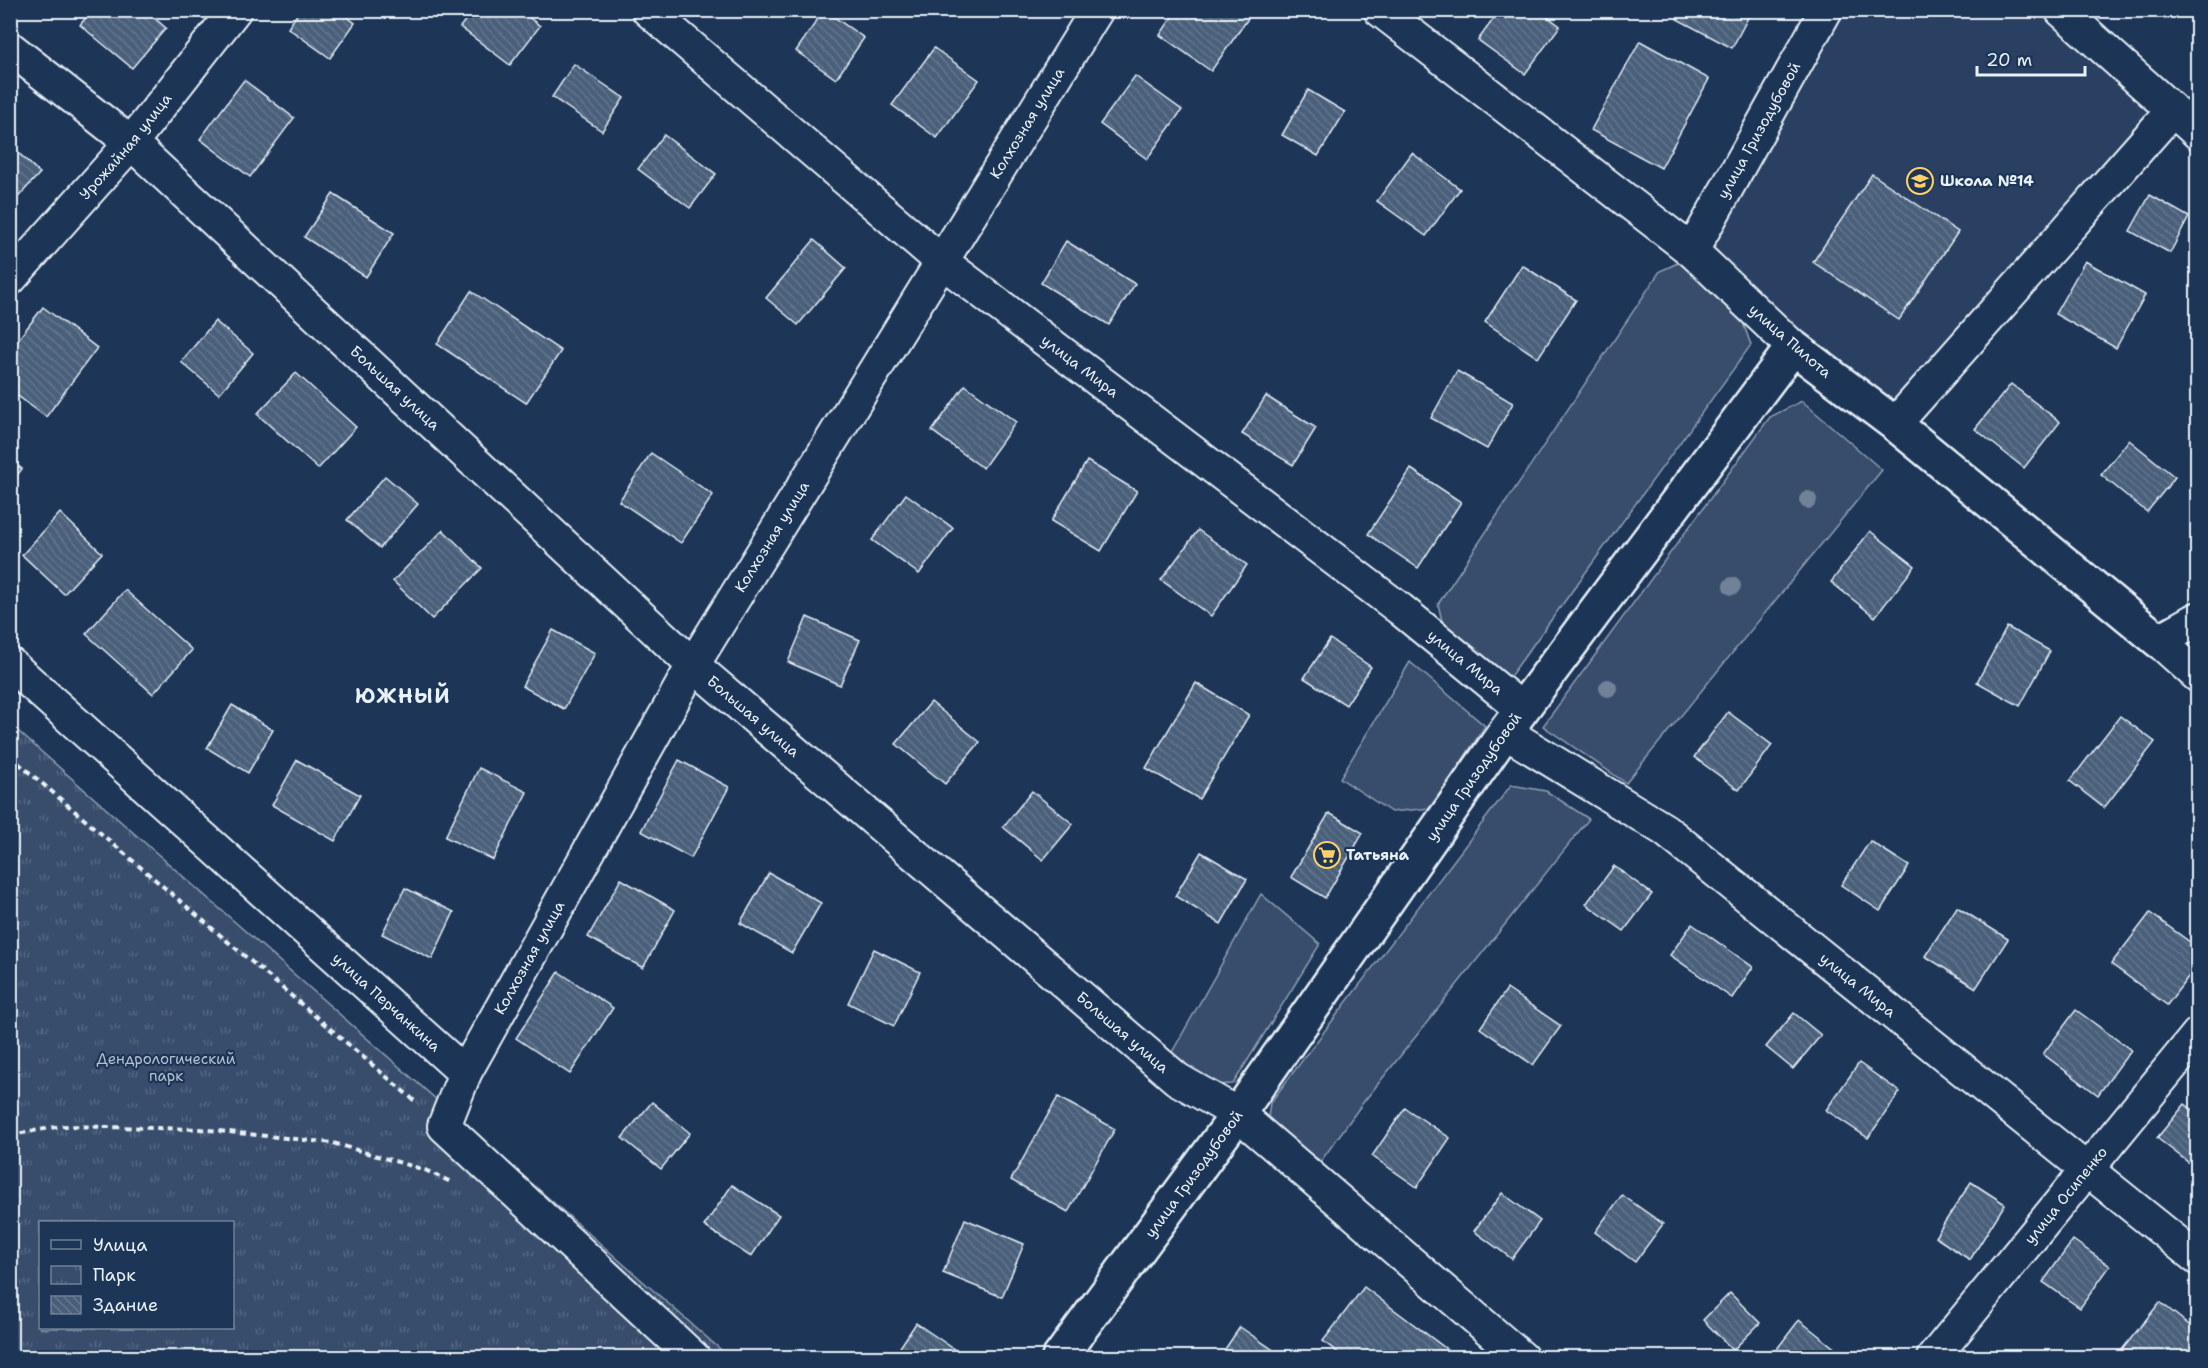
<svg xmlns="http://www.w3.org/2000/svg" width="2208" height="1368" font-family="'Shantell Sans',sans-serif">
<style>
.built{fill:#2a4162}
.green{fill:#374d6c;stroke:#909fb2;stroke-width:1.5}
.park{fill:url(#park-tufts);stroke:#909fb2;stroke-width:1.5;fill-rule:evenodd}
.building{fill:url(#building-back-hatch);stroke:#e8f1f8;stroke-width:1.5}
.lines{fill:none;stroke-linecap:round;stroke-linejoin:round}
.street-casing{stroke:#e8f1f8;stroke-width:36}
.secondary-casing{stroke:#e8f1f8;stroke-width:38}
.path{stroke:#e8f1f8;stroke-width:4;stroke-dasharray:6 4.5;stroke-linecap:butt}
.street{stroke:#1d3557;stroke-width:32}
.secondary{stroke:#1d3557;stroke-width:33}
.tree{fill:#708198}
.labels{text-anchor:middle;stroke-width:4.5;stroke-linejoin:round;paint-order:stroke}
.street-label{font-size:15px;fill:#e8f1f8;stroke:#1d3557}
.poi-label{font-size:15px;font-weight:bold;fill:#e8f1f8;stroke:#1d3557;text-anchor:start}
.park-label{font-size:15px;fill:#b3c0ce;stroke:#1d3557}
.district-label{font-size:21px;font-weight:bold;letter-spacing:1.5px;fill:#e8f1f8;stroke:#1d3557}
</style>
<defs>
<pattern id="park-tufts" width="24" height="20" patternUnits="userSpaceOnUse" patternTransform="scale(1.5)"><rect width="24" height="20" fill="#374d6c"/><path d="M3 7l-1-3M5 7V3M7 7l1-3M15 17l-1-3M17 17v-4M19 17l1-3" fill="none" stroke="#546782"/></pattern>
<pattern id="building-back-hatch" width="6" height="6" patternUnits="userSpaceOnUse" patternTransform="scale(1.5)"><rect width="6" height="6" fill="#495e7a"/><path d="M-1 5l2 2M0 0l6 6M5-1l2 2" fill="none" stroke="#63768e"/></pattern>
</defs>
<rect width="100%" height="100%" fill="#1d3557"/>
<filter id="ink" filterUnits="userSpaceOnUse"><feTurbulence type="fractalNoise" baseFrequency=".0167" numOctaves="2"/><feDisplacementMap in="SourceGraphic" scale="12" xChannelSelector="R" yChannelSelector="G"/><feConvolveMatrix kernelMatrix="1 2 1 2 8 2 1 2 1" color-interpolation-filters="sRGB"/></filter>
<g filter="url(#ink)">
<path class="built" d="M1826 11H2061L2172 111 1895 424 1692 252Z"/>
<g class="green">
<path d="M1680 262 1742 320 1751 345 1506 682 1445 634 1438 604 1660 271Z"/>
<path d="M1802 401 1882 470 1626 783 1543 726 1770 417Z"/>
<path d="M1410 662 1485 726 1431 808 1391 812 1340 778Z"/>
<path d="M1511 785 1546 791 1589 819 1362 1104 1321 1161 1267 1125 1270 1103Z"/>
<path d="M1261 894 1320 944 1233 1084 1214 1085 1171 1054Z"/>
</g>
<path class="park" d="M11 725 729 1357H11ZM40 1222H232V1328H40Z"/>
<g class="building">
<path d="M92 10H145L166 28 132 68 80 25Z"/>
<path d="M300 10H338L355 23 330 58 288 28Z"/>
<path d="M473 10H519L540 26 510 65 460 27Z"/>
<path d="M824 10 864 38 836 79 796 51Z"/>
<path d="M1177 10H1247L1252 13 1211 71 1160 35Z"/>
<path d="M1500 10H1539L1560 26 1525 74 1478 40Z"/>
<path d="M1681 10H1752L1732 48 1677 19Z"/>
<path d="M1640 41 1709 79 1661 168 1591 130Z"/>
<path d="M934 48 979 80 937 138 892 105Z"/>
<path d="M574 64 624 98 602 131 552 97Z"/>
<path d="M1135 76 1182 110 1147 159 1100 124Z"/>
<path d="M244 80 294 118 250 177 200 139Z"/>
<path d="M1308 90 1345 112 1318 156 1282 135Z"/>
<path d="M664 135 716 174 690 208 638 169Z"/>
<path d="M11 146 40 173 10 206V147Z"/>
<path d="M1412 153 1460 189 1426 236 1377 201Z"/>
<path d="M1872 174 1958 232 1899 320 1813 262Z"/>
<path d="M333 194 394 233 366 277 304 237Z"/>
<path d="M2150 195 2189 217 2170 253 2130 231Z"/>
<path d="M814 240 846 268 798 325 766 298Z"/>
<path d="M1066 241 1135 284 1109 325 1041 283Z"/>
<path d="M2085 261 2145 295 2116 348 2055 314Z"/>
<path d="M1522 265 1576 300 1538 358 1485 322Z"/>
<path d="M471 291 561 351 526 403 437 344Z"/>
<path d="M43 307 97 348 46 417 10 390V350Z"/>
<path d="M215 321 253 353 219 394 181 362Z"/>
<path d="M1457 371 1513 403 1487 449 1431 418Z"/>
<path d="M296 373 356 427 318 469 257 414Z"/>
<path d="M2011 384 2060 422 2024 468 1975 429Z"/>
<path d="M965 385 1016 422 983 468 932 431Z"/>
<path d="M1266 396 1316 428 1293 465 1242 434Z"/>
<path d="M2129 440 2175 477 2147 512 2101 475Z"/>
<path d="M651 453 713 495 681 543 619 501Z"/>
<path d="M10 460 22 469 10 484Z"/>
<path d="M1087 461 1137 491 1101 551 1051 521Z"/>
<path d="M1411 469 1461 502 1418 568 1368 534Z"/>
<path d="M385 476 418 504 380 548 347 520Z"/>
<path d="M906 494 953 528 919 574 872 540Z"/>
<path d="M60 513 102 553 64 594 22 555Z"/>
<path d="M443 530 482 568 432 619 393 581Z"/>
<path d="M1198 530 1247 565 1211 616 1161 580Z"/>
<path d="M1870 531 1915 566 1875 617 1831 582Z"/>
<path d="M125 590 192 650 153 694 86 634Z"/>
<path d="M807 617 860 640 840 685 788 662Z"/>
<path d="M2007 627 2050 651 2020 706 1977 682Z"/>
<path d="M553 630 595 653 564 709 522 686Z"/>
<path d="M1330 639 1371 667 1346 705 1304 678Z"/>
<path d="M1196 683 1249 715 1199 799 1146 768Z"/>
<path d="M931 702 980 742 945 784 896 744Z"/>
<path d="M232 705 273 730 248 773 207 748Z"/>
<path d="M1728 712 1772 745 1739 790 1694 757Z"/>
<path d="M2120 716 2155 742 2104 808 2070 781Z"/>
<path d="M297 760 360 795 335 841 272 805Z"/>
<path d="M679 760 729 787 691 858 641 831Z"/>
<path d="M479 768 527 792 493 860 445 837Z"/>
<path d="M1032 791 1073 824 1043 860 1003 827Z"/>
<path d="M1329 813 1363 833 1325 898 1291 877Z"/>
<path d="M1870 841 1909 866 1880 911 1841 885Z"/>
<path d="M1201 852 1247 879 1221 924 1175 896Z"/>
<path d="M1614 866 1652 894 1624 931 1586 904Z"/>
<path d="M769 873 821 903 792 953 740 923Z"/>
<path d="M621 879 675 910 643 968 588 937Z"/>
<path d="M405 888 454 912 432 959 382 934Z"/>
<path d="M1957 907 2008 939 1976 988 1925 956Z"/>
<path d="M2150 913 2198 948V964L2167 1005 2111 964Z"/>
<path d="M1692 924 1753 967 1732 998 1670 955Z"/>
<path d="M874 949 920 972 894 1026 848 1003Z"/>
<path d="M559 972 613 1008 570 1074 516 1038Z"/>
<path d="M1507 989 1561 1026 1533 1065 1480 1028Z"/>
<path d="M2076 1010 2131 1050 2098 1095 2043 1054Z"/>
<path d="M1794 1013 1821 1035 1793 1069 1766 1047Z"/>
<path d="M1859 1063 1900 1092 1868 1138 1826 1110Z"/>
<path d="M1058 1097 1115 1129 1068 1212 1011 1180Z"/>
<path d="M652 1102 690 1133 661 1169 622 1138Z"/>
<path d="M2185 1104 2198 1114V1170L2157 1138Z"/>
<path d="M1405 1108 1450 1138 1417 1187 1372 1156Z"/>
<path d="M1971 1182 2005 1204 1970 1260 1935 1237Z"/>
<path d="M732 1185 779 1215 751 1257 704 1226Z"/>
<path d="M1502 1193 1540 1221 1512 1259 1474 1231Z"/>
<path d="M1622 1195 1663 1224 1635 1262 1595 1232Z"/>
<path d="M965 1219 1024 1244 1002 1297 943 1273Z"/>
<path d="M2073 1240 2110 1266 2080 1308 2043 1282Z"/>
<path d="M1364 1287 1453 1354 1450 1358H1345L1323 1341Z"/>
<path d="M1730 1293 1760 1323 1733 1350 1703 1320Z"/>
<path d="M2160 1302 2198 1332V1349L2191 1358H2119L2117 1356Z"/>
<path d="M1799 1320 1847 1358H1770Z"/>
<path d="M916 1323 964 1356 963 1358H893Z"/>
<path d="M1240 1327 1285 1358H1219Z"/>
</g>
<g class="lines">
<defs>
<g id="street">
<path id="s1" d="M648 10 941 261 1400 609 1522 709"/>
<path d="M1380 10 1692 251 1793 347"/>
<path d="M2061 10 2198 133"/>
<path id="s2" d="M10 48 131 143 693 665 1177 1079 1238 1114 1522 1358"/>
<path id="s3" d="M1692 251 1826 10"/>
<path id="s4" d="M10 279 131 143 235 10"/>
<path d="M1895 424 2172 111"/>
<path d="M2159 641 2198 676"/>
<path id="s5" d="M10 664 465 1073 444 1126 694 1358"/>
<path id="s6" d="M1505 732 1665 830 2198 1259"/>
<path id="s7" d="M465 1073 693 665 1097 10"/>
<path id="s8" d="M1933 1358 2198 1034"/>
</g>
<g id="secondary">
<path id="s9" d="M1059 1358 1238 1114 1505 732 1793 347 1895 424 2159 641 2198 619"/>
</g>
</defs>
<use href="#street" class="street-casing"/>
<use href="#secondary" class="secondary-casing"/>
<g class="path">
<path d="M10 756 416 1102"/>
<path d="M10 1135 62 1126 200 1129 333 1143 425 1170 451 1182"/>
</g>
<use href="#street" class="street"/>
<use href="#secondary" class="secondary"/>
</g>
<g class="tree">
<circle cx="1808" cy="500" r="9"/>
<circle cx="1732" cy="586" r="9"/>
<circle cx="1608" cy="688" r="9"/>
</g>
</g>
<defs>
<symbol id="school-ring" viewBox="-11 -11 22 22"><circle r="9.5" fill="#1d3557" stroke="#ffd166" stroke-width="1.5"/><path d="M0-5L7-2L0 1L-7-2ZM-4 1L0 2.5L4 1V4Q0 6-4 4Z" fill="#ffd166"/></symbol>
<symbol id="supermarket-ring" viewBox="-11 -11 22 22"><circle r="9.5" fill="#1d3557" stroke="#ffd166" stroke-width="1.5"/><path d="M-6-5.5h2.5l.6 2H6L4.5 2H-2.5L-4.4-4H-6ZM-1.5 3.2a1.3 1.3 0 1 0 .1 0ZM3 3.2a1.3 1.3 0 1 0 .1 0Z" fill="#ffd166"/></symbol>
</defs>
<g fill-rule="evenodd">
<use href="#school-ring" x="1905" y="166" width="30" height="30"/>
<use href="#supermarket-ring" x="1312" y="840" width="30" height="30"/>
</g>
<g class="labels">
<g class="street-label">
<text dy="5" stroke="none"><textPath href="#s7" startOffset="1104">Колхозная улица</textPath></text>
<text dy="5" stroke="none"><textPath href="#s3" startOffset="138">улица Гризодубовой</textPath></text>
<text dy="5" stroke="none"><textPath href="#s4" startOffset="176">Урожайная улица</textPath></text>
<text transform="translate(1790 341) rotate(41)" y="5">улица Пилота</text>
<text dy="5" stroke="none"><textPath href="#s1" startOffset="560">улица Мира</textPath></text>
<text dy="5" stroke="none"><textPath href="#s2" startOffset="514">Большая улица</textPath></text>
<text dy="5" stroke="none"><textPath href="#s7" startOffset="618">Колхозная улица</textPath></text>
<text dy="5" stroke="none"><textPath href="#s1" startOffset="1046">улица Мира</textPath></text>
<text dy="5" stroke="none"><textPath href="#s2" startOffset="1000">Большая улица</textPath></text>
<text dy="5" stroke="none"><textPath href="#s9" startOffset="714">улица Гризодубовой</textPath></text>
<text dy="5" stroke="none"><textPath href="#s7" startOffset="132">Колхозная улица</textPath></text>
<text dy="5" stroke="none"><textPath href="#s6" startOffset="435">улица Мира</textPath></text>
<text dy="5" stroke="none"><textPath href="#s5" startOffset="506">улица Перчанкина</textPath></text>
<text dy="5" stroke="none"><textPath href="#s2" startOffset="1486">Большая улица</textPath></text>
<text dy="5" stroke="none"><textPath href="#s9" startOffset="228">улица Гризодубовой</textPath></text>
<text dy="5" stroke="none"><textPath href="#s8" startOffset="210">улица Осипенко</textPath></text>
</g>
<g class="poi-label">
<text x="1940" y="186">Школа №14</text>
<text x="1346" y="860">Татьяна</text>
</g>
<g class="park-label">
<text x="166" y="1064">Дендрологический<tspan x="166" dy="17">парк</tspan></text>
</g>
<g class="district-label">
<text x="403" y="703">ЮЖНЫЙ</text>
</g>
</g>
<rect width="2208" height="1368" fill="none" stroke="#1d3557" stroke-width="36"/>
<rect x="18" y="18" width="2172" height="1332" fill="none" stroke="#e8f1f8" stroke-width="2" filter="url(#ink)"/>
<rect x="39" y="1221" width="195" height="108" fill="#1d3557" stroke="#6e8097" stroke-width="1.5"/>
<rect x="51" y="1240" width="30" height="9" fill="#1d3557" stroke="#6e8097" stroke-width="1.5"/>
<text x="93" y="1251" font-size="18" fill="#e8f1f8">Улица</text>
<rect x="51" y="1266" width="30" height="18" fill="url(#park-tufts)" stroke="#6e8097" stroke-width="1.5"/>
<text x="93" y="1281" font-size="18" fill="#e8f1f8">Парк</text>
<rect x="51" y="1296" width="30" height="18" fill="url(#building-back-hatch)" stroke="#6e8097" stroke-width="1.5"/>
<text x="93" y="1311" font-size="18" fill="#e8f1f8">Здание</text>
<path d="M1977 66v9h108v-9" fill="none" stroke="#e8f1f8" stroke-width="3"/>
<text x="1986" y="66" font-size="18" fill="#e8f1f8" stroke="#1d3557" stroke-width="4.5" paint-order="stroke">20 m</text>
</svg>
